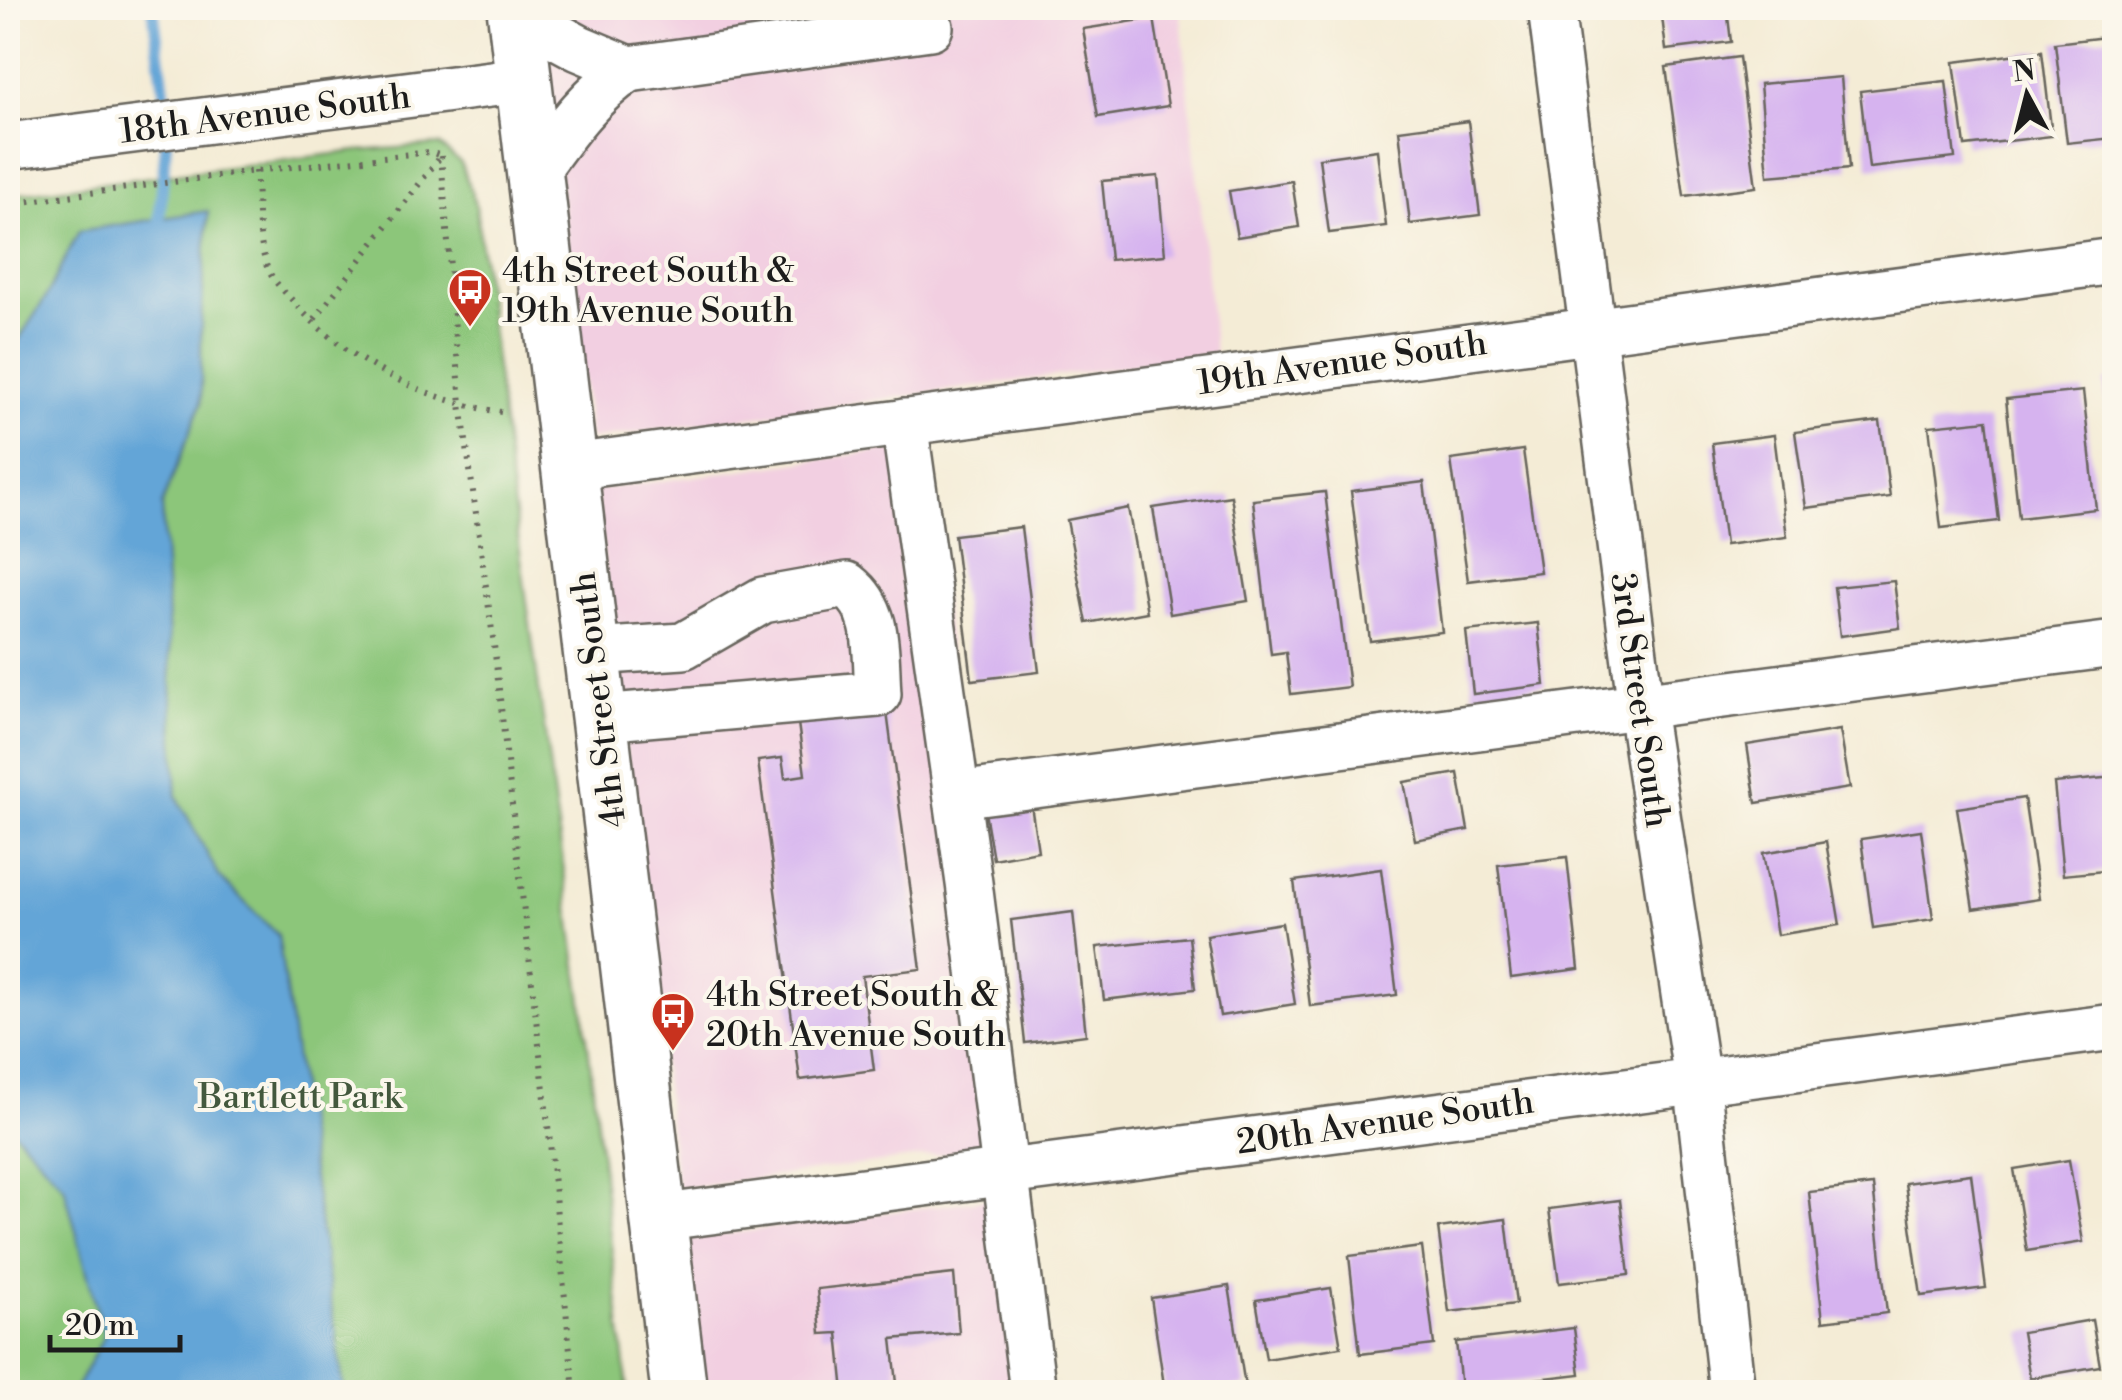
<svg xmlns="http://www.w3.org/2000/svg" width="2122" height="1400" font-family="'Libre Bodoni',serif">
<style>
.built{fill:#f2cfe1}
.green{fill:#8cc67a;stroke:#54714b;stroke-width:2.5}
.water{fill:#63a5d7;stroke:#40607a;stroke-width:2.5}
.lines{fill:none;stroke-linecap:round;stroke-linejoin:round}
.stream{stroke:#63a5d7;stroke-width:12}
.building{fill:#d6b3ef}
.minor-casing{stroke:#68655d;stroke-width:50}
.major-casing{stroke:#68655d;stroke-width:60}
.path{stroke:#68655d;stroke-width:6;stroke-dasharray:2.5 8;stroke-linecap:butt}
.minor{stroke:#fff;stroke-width:45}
.major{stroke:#fff;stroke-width:55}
.labels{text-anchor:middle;stroke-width:8;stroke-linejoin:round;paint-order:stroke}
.street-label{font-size:35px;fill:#1c1c1c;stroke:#fbf7ec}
.poi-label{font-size:35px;fill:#1c1c1c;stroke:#fbf7ec;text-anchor:start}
.park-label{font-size:35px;fill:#43583d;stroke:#fbf7ec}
</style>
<rect width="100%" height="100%" fill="#fbf7ec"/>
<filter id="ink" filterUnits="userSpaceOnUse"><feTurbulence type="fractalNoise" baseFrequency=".01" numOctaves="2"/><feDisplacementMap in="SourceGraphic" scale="20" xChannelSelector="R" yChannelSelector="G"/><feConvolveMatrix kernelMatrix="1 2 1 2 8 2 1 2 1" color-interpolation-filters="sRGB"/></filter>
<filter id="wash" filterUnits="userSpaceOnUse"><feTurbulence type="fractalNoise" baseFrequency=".0048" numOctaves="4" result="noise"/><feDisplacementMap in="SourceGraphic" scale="40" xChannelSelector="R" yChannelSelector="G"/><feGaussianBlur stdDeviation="2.25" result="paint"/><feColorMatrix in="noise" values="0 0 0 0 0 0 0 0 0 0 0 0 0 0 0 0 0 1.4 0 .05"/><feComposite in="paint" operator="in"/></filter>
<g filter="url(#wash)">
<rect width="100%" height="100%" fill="#f4ecd6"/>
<g class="built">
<path d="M539 8H1180L1215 354 590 439Z"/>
<path d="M924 445 1011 1145 677 1189 596 490Z"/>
<path d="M1017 1195 1050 1392H702L683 1240Z"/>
</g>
<path class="green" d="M439 145 461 163 476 206 507 457 589 1053 628 1392H8V195L357 151Z"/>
<path class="water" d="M208 211 201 322V403L162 505 177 797 220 878 278 935 344 1392H74L104 1336 64 1186 8 1125V356L45 299 79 231Z"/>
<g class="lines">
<path class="stream" d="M153 8 168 120 158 234"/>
</g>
<g id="blocks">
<g class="building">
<path d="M1661 8H1727L1731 42 1666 50Z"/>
<path d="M1154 18 1168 106 1098 117 1083 29Z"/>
<path d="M2114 36V138L2067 143 2055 43Z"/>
<path d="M2042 51 2052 136 1965 146 1954 62Z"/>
<path d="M1739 57 1756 187 1684 196 1666 67Z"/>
<path d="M1841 77 1849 169 1768 176 1760 84Z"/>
<path d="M1946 81 1955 158 1869 168 1860 91Z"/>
<path d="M1468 121 1480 215 1410 224 1399 130Z"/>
<path d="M1377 150 1386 226 1329 233 1319 158Z"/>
<path d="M1158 176 1165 255 1110 260 1102 181Z"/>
<path d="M1292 181 1299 227 1237 237 1229 191Z"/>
<path d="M2114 379V449H2112L2104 381Z"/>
<path d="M2083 391 2096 509 2019 518 2006 399Z"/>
<path d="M1987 420 1999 521 1941 528 1929 426Z"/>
<path d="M1880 421 1890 497 1806 508 1795 432Z"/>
<path d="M1774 435 1787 537 1725 545 1712 443Z"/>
<path d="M1523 450 1540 572 1468 581 1451 460Z"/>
<path d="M1424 482 1442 632 1370 641 1351 491Z"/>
<path d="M1325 492 1349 687 1291 694 1286 652 1271 654 1253 500Z"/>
<path d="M1231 496 1248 601 1170 614 1153 508Z"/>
<path d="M1128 508 1147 612 1087 623 1067 520Z"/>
<path d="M1021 527 1039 672 972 680 954 535Z"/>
<path d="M1894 581 1900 628 1840 636 1834 587Z"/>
<path d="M1538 623 1545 685 1473 694 1466 631Z"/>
<path d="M887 712 921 969 862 976 874 1070 800 1080 758 761 782 758 785 778 805 775 798 723Z"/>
<path d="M1840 730 1850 788 1756 803 1747 745Z"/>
<path d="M1458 773 1468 830 1415 840 1404 782Z"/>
<path d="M2114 777V870L2063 875 2054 783Z"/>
<path d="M2024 798 2039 899 1973 909 1957 808Z"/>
<path d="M1031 805 1038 851 993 859 985 812Z"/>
<path d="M1921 830 1933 919 1873 928 1861 839Z"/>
<path d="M1826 842 1840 925 1777 935 1763 853Z"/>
<path d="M1567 857 1579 969 1511 978 1498 865Z"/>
<path d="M1381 869 1397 995 1310 1006 1294 881Z"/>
<path d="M1073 912 1086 1035 1025 1043 1011 920Z"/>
<path d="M1282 923 1295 1004 1220 1016 1206 935Z"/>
<path d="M1189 937 1195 989 1104 1000 1097 947Z"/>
<path d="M2069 1160 2083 1242 2027 1251 2014 1169Z"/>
<path d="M1971 1174 1986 1288 1921 1296 1905 1183Z"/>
<path d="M1873 1185 1887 1313 1823 1321 1809 1192Z"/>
<path d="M1620 1200 1629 1275 1559 1283 1549 1209Z"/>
<path d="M1506 1219 1516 1304 1449 1312 1438 1228Z"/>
<path d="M1422 1247 1434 1345 1360 1354 1349 1256Z"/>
<path d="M954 1274 959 1333 892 1339 898 1392H844L838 1333 821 1334 817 1289Z"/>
<path d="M1229 1286 1245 1386 1199 1392H1165L1151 1298Z"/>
<path d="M1331 1288 1341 1347 1266 1359 1256 1300Z"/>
<path d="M2092 1320 2100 1366 2030 1378 2022 1332Z"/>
<path d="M1574 1328 1580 1374 1461 1388 1456 1342Z"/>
<path d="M1003 1382 1004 1392H964L963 1385Z"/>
</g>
</g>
</g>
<g filter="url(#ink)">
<use href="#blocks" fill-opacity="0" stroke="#68655d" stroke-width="2.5"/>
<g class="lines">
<defs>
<g id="minor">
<path d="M1551 8 1641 708 1697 1080 1732 1392"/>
<path d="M516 14 579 48 629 69C588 96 562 135 534 173"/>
<path d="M629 69 930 27"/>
<path d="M8 146 522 80"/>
<path d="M904 422 969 883 1033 1392"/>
<path d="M571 467 2114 261"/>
<path d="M592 652 683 646 763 600 847 585C881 611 875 654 878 694L600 718"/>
<path d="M957 795 2114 644"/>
<path d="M657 1218 2114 1027"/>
</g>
<path id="major" d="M515 8 679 1392"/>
</defs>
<use href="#minor" class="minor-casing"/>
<use href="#major" class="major-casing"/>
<g class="path">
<path d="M441 156 461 404 494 645 550 1143 574 1392"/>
<path d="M255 171C258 201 257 235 266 264 270 278 283 290 293 301 345 361 423 400 501 412"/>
<path d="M8 204 255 171 430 152 441 156 313 321"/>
</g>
<use href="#minor" class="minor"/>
<use href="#major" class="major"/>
</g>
</g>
<defs>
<symbol id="bus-pin" viewBox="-11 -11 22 30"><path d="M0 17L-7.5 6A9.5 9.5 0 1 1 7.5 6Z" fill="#c8321e" stroke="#fbf7ec"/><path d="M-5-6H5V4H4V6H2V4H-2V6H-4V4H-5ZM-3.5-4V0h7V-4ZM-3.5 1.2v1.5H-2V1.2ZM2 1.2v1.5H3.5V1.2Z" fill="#fff"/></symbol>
</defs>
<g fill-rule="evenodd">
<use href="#bus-pin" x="445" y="265" width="50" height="68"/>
<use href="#bus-pin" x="648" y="989" width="50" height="68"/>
</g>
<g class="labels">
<g class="street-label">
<text transform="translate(265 113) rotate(-7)" y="12">18th Avenue South</text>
<text transform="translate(1342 362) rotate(-8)" y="12">19th Avenue South</text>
<text transform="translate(598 700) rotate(-97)" y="12">4th Street South</text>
<text transform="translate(1641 700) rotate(82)" y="12">3rd Street South</text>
<text transform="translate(1385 1121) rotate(-8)" y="12">20th Avenue South</text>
</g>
<g class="poi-label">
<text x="502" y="282">4th Street South &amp;<tspan x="502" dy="40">19th Avenue South</tspan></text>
<text x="706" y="1006">4th Street South &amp;<tspan x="706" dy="40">20th Avenue South</tspan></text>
</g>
<g class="park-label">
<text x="300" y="1108">Bartlett Park</text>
</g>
</g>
<rect width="2122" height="1400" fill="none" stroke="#fbf7ec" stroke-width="40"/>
<g transform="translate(2027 95) rotate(353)" stroke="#fbf7ec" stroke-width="8" paint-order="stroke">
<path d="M0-8L18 38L0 25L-18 38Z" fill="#1c1c1c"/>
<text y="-15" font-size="28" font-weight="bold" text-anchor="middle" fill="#1c1c1c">N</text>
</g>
<path d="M50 1335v15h130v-15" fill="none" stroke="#1c1c1c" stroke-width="5"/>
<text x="65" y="1335" font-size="30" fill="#1c1c1c" stroke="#fbf7ec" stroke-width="8" paint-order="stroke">20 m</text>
</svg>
